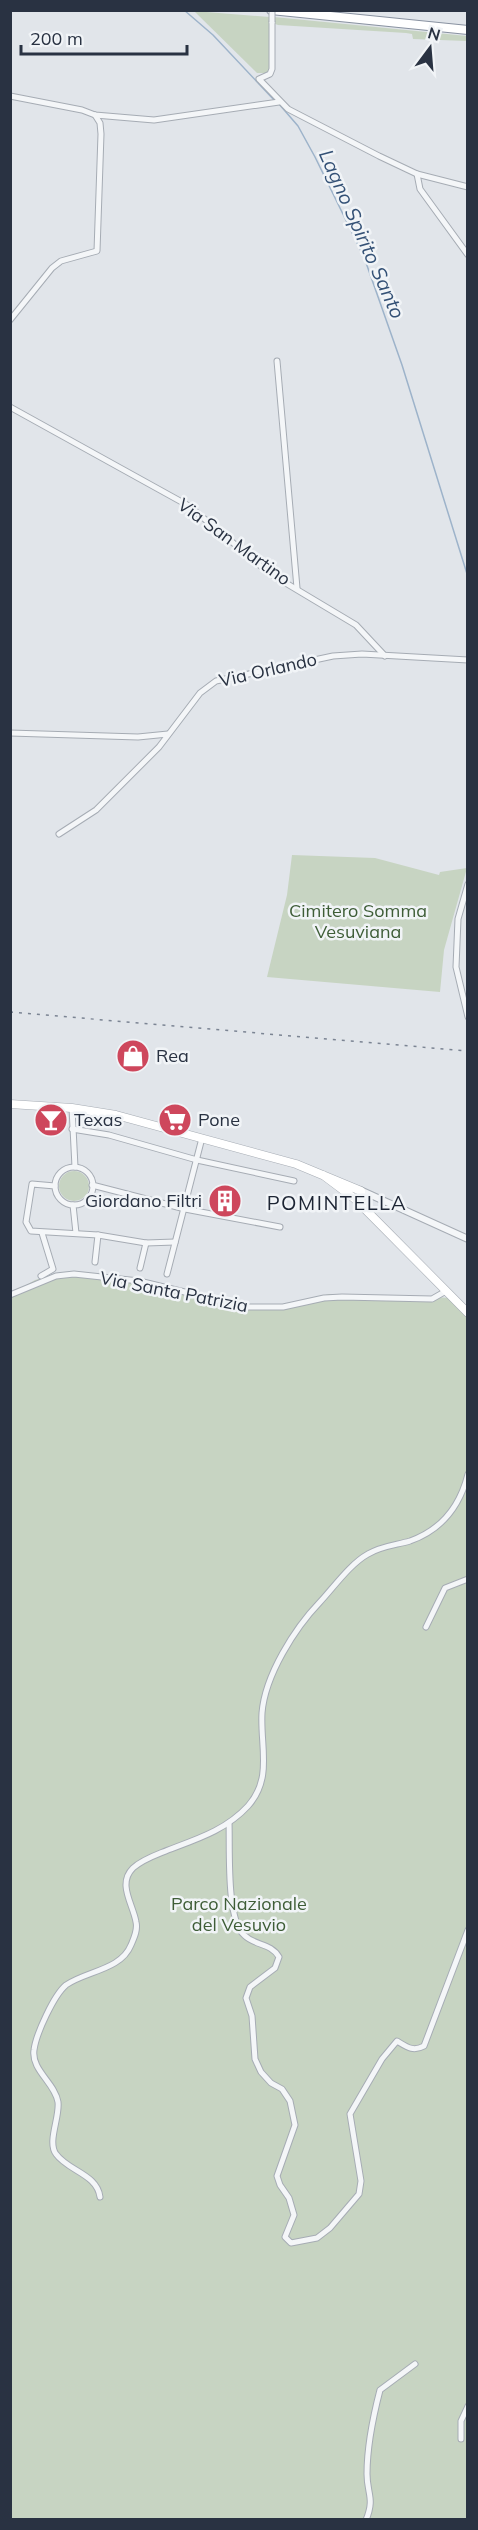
<svg xmlns="http://www.w3.org/2000/svg" width="478" height="2530" font-family="Mulish,sans-serif">
<style>
.green{fill:#c7d4c2}
.lines{fill:none;stroke-linecap:round;stroke-linejoin:round}
.stream{stroke:#9db3ca;stroke-width:1.5}
.minor-casing{stroke:#a6acb4;stroke-width:7}
.tertiary-casing{stroke:#a6acb4;stroke-width:8}
.secondary-casing{stroke:#a6acb4;stroke-width:9}
.trunk-casing{stroke:#8992a1;stroke-width:10}
.minor{stroke:#f4f6f8;stroke-width:5}
.tertiary{stroke:#f4f6f8;stroke-width:6}
.secondary{stroke:#fff;stroke-width:8}
.trunk{stroke:#fff;stroke-width:8}
.rail{stroke:#7b8493;stroke-width:1.5;stroke-dasharray:3 6;stroke-linecap:butt}
.minor-bridge-casing{stroke:#a6acb4;stroke-width:7;stroke-linecap:butt}
.minor-bridge{stroke:#f4f6f8;stroke-width:5}
.labels{text-anchor:middle;stroke-width:5;stroke-linejoin:round;paint-order:stroke}
.street-label{font-size:18px;fill:#293242;stroke:#f1f4f7}
.park-label{font-size:18px;fill:#3e5d37;stroke:#f1f4f7}
.poi-label{font-size:18px;fill:#293242;stroke:#f1f4f7;text-anchor:start}
.water-label{font-size:20px;font-style:italic;fill:#345176;stroke:#f1f4f7}
.neighbourhood-label{font-size:20px;letter-spacing:1.5px;fill:#1c2433;stroke:#f1f4f7}
</style>
<rect width="100%" height="100%" fill="#e1e5ea"/>
<g class="green">
<path d="M194 11 270 17V70L266 73H257Z"/>
<path d="M274 17 467 36V41L413 39 412 34 406 33 278 25 275 24Z"/>
<path d="M292 855 375 858 439 875 440 872 467 868 444 950 440 992 267 977 287 895Z"/>
<circle cx="74" cy="1186" r="15"/>
<path d="M53 1275 142 1280 223 1302 259 1307 299 1303 329 1294 457 1298 468 1309 467 2519 11 2520V1294L35 1280Z"/>
</g>
<g class="lines">
<g class="stream">
<path d="M184 10 213 35 275 101"/>
<path d="M279 104 298 126 315 157 364 257 402 365 468 577"/>
</g>
<defs>
<g id="minor">
<path d="M272 22V69L270 74 259 79 288 109 379 156 417 174 468 187"/>
<path d="M10 96 82 110 95 115 154 120 279 102"/>
<path d="M417 174 420 189 468 255"/>
<path d="M10 320 52 268 61 261 97 251 101 134 100 123 95 115"/>
<path d="M277 361 297 588"/>
<path d="M10 407 189 506 269 573 356 625 385 656"/>
<path d="M10 733 138 737 168 734"/>
<path d="M59 834 96 810 159 747 200 693 216 681 333 656 362 654 468 660"/>
<path d="M468 884 458 919 456 967 468 1017"/>
<path d="M72 1108 75 1167"/>
<path d="M72 1129 109 1135 197 1160 294 1181"/>
<circle cx="74" cy="1186" r="19"/>
<path d="M92 1185 185 1209 280 1227"/>
<path d="M55 1186 32 1184 26 1222 31 1231 98 1235 146 1243 175 1242"/>
<path d="M73 1205 76 1233"/>
<path d="M95 1262 98 1235"/>
<path d="M140 1268 146 1243"/>
<path d="M167 1274 202 1138"/>
<path d="M41 1276 53 1269 42 1233"/>
<path d="M10 1295 56 1276 74 1274 139 1281 247 1307H283L324 1298 342 1297 432 1299 446 1291"/>
<path d="M426 1627 445 1588 468 1579"/>
<path d="M229 1823C230 1848 226 1919 244 1935 255 1946 271 1943 279 1957L275 1968 250 1987 246 1998 252 2016 255 2059 261 2072 271 2083 282 2089 290 2101 295 2125 277 2176 280 2185 289 2198 294 2215 285 2237 291 2243 317 2238 330 2228 359 2194 361 2181 350 2114 382 2059 397 2041C407 2047 413 2052 424 2046L468 1930"/>
<path d="M100 2197C97 2174 68 2171 56 2154 47 2142 60 2117 58 2102 55 2083 31 2070 34 2050 36 2034 54 1995 66 1985 86 1971 121 1970 131 1945 134 1938 138 1930 136 1922 133 1904 117 1884 133 1868 143 1859 156 1855 168 1850 197 1839 226 1830 248 1806 273 1778 260 1746 262 1713 265 1675 295 1628 320 1602 334 1587 350 1564 368 1554 381 1546 396 1545 410 1541 441 1530 460 1506 468 1474"/>
<path d="M461 2439V2421L468 2406"/>
<path d="M366 2520C375 2498 367 2494 367 2474 367 2446 373 2417 380 2390L415 2364"/>
</g>
<path id="tertiary" d="M360 1190 468 1239"/>
<g id="secondary">
<path d="M10 1104 72 1108 116 1115 296 1164 361 1191V1197L355 1199 323 1175"/>
<path d="M355 1199 468 1313"/>
</g>
<path id="trunk" d="M271 10 468 30"/>
</defs>
<use href="#minor" class="minor-casing"/>
<use href="#tertiary" class="tertiary-casing"/>
<use href="#secondary" class="secondary-casing"/>
<use href="#trunk" class="trunk-casing"/>
<use href="#minor" class="minor"/>
<use href="#tertiary" class="tertiary"/>
<use href="#secondary" class="secondary"/>
<use href="#trunk" class="trunk"/>
<path class="rail" d="M10 1012 468 1051"/>
<defs>
<path id="minor-bridge" d="M272 22V10"/>
</defs>
<use href="#minor-bridge" class="minor-bridge-casing"/>
<use href="#minor-bridge" class="minor-bridge"/>
</g>
<defs>
<symbol id="shop-disc" viewBox="-11 -11 22 22"><circle r="9.5" fill="#ce475c" stroke="#f1f4f7"/><path d="M-5-2.5h2.3a2.7 3.5 0 0 1 5.4 0H5L5.5 6h-11ZM-1.5-2.5h3a1.5 2.3 0 0 0-3 0Z" fill="#fff"/></symbol>
<symbol id="bar-disc" viewBox="-11 -11 22 22"><circle r="9.5" fill="#ce475c" stroke="#f1f4f7"/><path d="M-6-5H6L.8 .8V4.5H3.5V6h-7V4.5H-.8V.8Z" fill="#fff"/></symbol>
<symbol id="supermarket-disc" viewBox="-11 -11 22 22"><circle r="9.5" fill="#ce475c" stroke="#f1f4f7"/><path d="M-6-5.5h2.5l.6 2H6L4.5 2H-2.5L-4.4-4H-6ZM-1.5 3.2a1.3 1.3 0 1 0 .1 0ZM3 3.2a1.3 1.3 0 1 0 .1 0Z" fill="#fff"/></symbol>
<symbol id="building-disc" viewBox="-11 -11 22 22"><circle r="9.5" fill="#ce475c" stroke="#f1f4f7"/><path d="M-4-6H4V6H1V3H-1V6H-4ZM-2.5-4.3h1.7v1.8h-1.7ZM.8-4.3h1.7v1.8H.8ZM-2.5-1h1.7V.8h-1.7ZM.8-1h1.7V.8H.8Z" fill="#fff"/></symbol>
</defs>
<g fill-rule="evenodd">
<use href="#shop-disc" x="114" y="1037" width="38" height="38"/>
<use href="#bar-disc" x="32" y="1101" width="38" height="38"/>
<use href="#supermarket-disc" x="156" y="1101" width="38" height="38"/>
<use href="#building-disc" x="206" y="1182" width="38" height="38"/>
</g>
<g class="labels">
<g class="street-label">
<text transform="translate(234 542) rotate(36)" y="6">Via San Martino</text>
<text transform="translate(268 670) rotate(-13)" y="6">Via Orlando</text>
<text transform="translate(174 1292) rotate(11)" y="6">Via Santa Patrizia</text>
</g>
<g class="park-label">
<text x="358" y="917">Cimitero Somma<tspan x="358" dy="21">Vesuviana</tspan></text>
<text x="239" y="1910">Parco Nazionale<tspan x="239" dy="21">del Vesuvio</tspan></text>
</g>
<g class="poi-label">
<text x="156" y="1062">Rea</text>
<text x="74" y="1126">Texas</text>
<text x="198" y="1126">Pone</text>
<text x="202" y="1207" text-anchor="end">Giordano Filtri</text>
</g>
<g class="water-label">
<text transform="translate(362 234) rotate(66)" y="7">Lagno Spirito Santo</text>
</g>
<g class="neighbourhood-label">
<text x="337" y="1210">POMINTELLA</text>
</g>
</g>
<rect width="478" height="2530" fill="none" stroke="#293242" stroke-width="24"/>
<g transform="translate(430 48) rotate(16)" stroke="#f1f4f7" stroke-width="4.5" paint-order="stroke">
<path d="M0-4.5L10 22L0 15L-10 22Z" fill="#293242"/>
<text y="-9" font-size="16" font-weight="bold" text-anchor="middle" fill="#293242">N</text>
</g>
<path d="M21 45v9h166v-9" fill="none" stroke="#293242" stroke-width="3"/>
<text x="30" y="45" font-size="18" fill="#293242" stroke="#f1f4f7" stroke-width="4.5" paint-order="stroke">200 m</text>
</svg>
